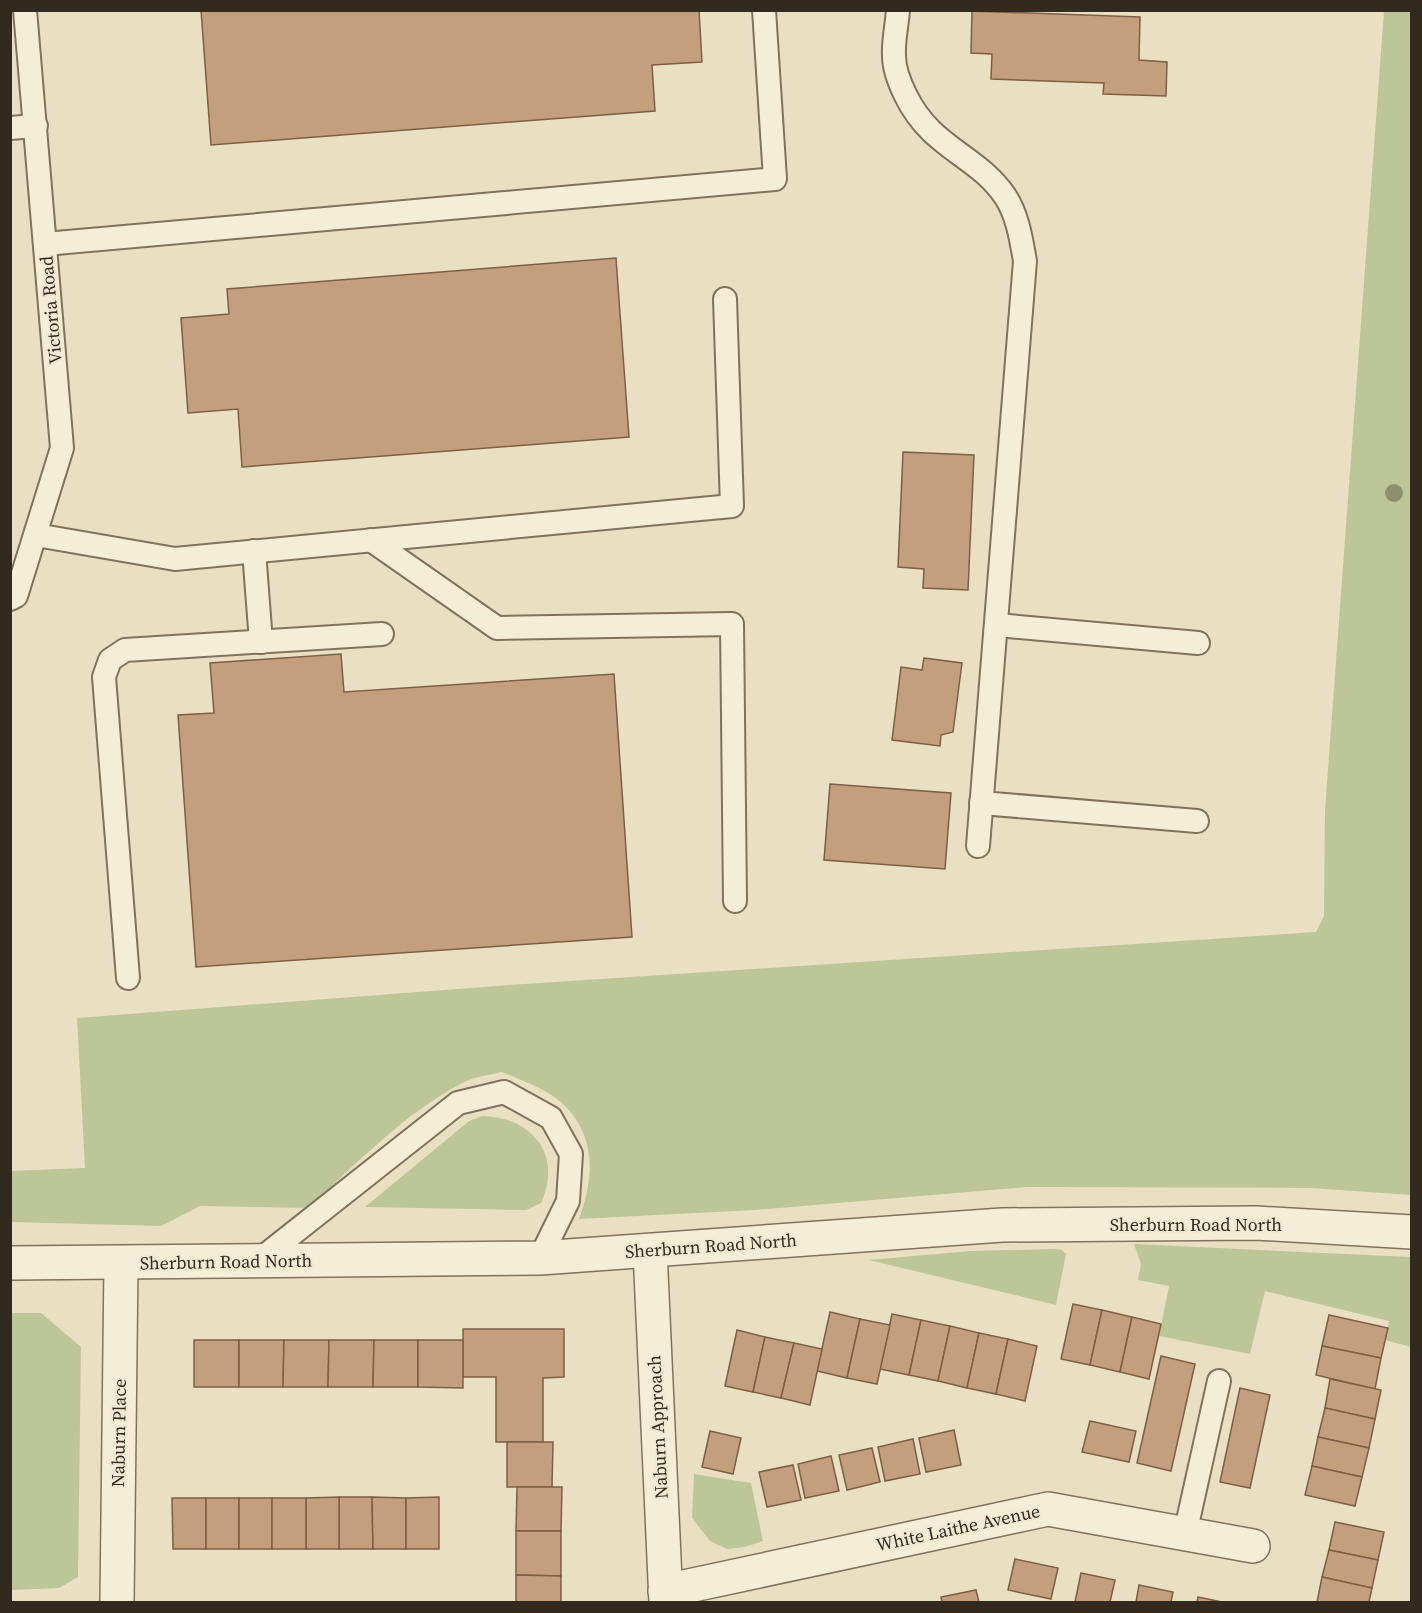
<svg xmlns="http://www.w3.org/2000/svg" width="1422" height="1613" font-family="'Source Serif 4',serif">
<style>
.green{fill:#bdc699}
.building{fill:#c39f7e;stroke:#7e5f45;stroke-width:1.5}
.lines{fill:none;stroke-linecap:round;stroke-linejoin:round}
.lane-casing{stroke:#81725c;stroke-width:26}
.street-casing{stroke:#81725c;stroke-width:36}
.lane{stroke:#f5eed6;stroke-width:22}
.street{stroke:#f5eed6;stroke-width:33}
.tree{fill:#8d8f6e}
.labels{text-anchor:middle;stroke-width:4.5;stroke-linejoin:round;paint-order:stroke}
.street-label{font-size:18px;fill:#332a1f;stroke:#f1ead2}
</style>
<rect width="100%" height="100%" fill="#e9e0c4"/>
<g class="green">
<path d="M1384 11H1411V1195L1311 1188 1027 1187 755 1210 579 1219C595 1176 597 1131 557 1099 541 1087 520 1080 502 1072 489 1075 473 1077 462 1083 404 1114 356 1164 308 1208L200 1206 161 1226 11 1222 10 1171 85 1168 77 1018 509 985 1316 932 1324 916 1325 810Z"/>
<path d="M482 1116C532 1117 563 1155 541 1203L526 1210 365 1207 469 1121Z"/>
<path d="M1134 1244 1411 1257V1347L1385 1340 1389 1321 1265 1291 1250 1354 1159 1336 1169 1286 1138 1280 1141 1264Z"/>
<path d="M1055 1249 1062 1250 1066 1254 1056 1305 869 1260 970 1251Z"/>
<path d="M11 1313H41L81 1347 78 1577 59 1588 11 1590Z"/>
<path d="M694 1474 751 1483 763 1541 745 1547 727 1549 710 1541 692 1518Z"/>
</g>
<g class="building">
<path d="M201 10H699L702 62 652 65 655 111 211 145Z"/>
<path d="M972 11 1140 17 1139 60 1167 62 1166 96 1103 94 1104 83 991 79 992 54 971 53Z"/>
<path d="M616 258 629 437 242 467 238 409 188 413 181 318 229 314 227 289Z"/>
<path d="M903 452 974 455 968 590 923 588 924 569 898 567Z"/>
<path d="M341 654 344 692 614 674 632 937 196 967 178 715 214 713 210 663Z"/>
<path d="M924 658 962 663 953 732 941 735 940 746 892 740 901 667 922 670Z"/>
<path d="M830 784 951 793 945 869 824 860Z"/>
<path d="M1073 1304 1102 1310 1090 1365 1061 1359Z"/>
<path d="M1102 1310 1132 1317 1120 1372 1090 1365Z"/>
<path d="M830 1312 860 1319 847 1378 817 1371Z"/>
<path d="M892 1314 921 1320 909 1375 880 1369Z"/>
<path d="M1329 1315 1388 1328 1381 1358 1322 1346Z"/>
<path d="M1132 1317 1161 1324 1149 1379 1120 1372Z"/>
<path d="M860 1319 890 1325 877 1384 847 1378Z"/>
<path d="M921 1320 950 1326 938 1381 909 1375Z"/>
<path d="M950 1326 979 1333 967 1388 938 1381Z"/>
<path d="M463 1329H564V1377L543 1378V1442H496V1377H463Z"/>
<path d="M737 1330 765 1337 753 1392 725 1386Z"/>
<path d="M979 1333 1008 1339 996 1394 967 1388Z"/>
<path d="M765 1337 794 1343 781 1398 753 1392Z"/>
<path d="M1008 1339 1037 1346 1025 1401 996 1394Z"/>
<rect x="194" y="1340" width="45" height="47"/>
<path d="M239 1340H284L283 1387H239Z"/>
<path d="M284 1340H329L328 1387H283Z"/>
<path d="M329 1340H374L373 1387H328Z"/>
<path d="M374 1340H418V1387H373Z"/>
<path d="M418 1340H463V1388L418 1387Z"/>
<path d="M794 1343 822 1349 810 1405 781 1398Z"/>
<path d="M1322 1346 1381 1358 1375 1389 1316 1375Z"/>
<path d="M1161 1356 1195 1364 1171 1471 1137 1463Z"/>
<path d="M1330 1379 1381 1390 1375 1419 1325 1408Z"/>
<path d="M1240 1388 1270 1395 1250 1488 1220 1482Z"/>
<path d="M1325 1408 1375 1419 1369 1448 1318 1437Z"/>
<path d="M1090 1421 1136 1431 1129 1462 1082 1452Z"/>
<path d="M954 1430 961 1465 926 1472 919 1438Z"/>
<path d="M710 1431 741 1438 733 1474 702 1467Z"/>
<path d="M1318 1437 1369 1448 1362 1477 1312 1466Z"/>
<path d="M913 1439 920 1474 885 1481 878 1447Z"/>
<path d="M507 1442H553L552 1487H507Z"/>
<path d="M872 1448 880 1482 847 1490 839 1455Z"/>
<path d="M831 1456 839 1491 805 1498 798 1464Z"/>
<path d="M793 1465 801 1500 767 1507 759 1472Z"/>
<path d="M1312 1466 1362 1477 1355 1506 1305 1495Z"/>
<path d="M517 1487H562L561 1531H516Z"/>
<path d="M339 1497H372L373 1549H339Z"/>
<path d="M339 1497V1549H306V1498Z"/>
<path d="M372 1497 406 1498V1549H373Z"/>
<path d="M439 1497V1549H406V1498Z"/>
<path d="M172 1498H206V1549H173Z"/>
<rect x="206" y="1498" width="33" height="51"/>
<rect x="239" y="1498" width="33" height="51"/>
<rect x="272" y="1498" width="34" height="51"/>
<path d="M1335 1522 1384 1532 1378 1560 1329 1550Z"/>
<path d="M516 1531H561V1576L516 1575Z"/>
<path d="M1329 1550 1378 1560 1372 1588 1322 1577Z"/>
<path d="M1015 1559 1058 1568 1051 1599 1008 1590Z"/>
<path d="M1081 1573 1115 1580 1110 1602H1075Z"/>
<path d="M516 1575 561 1576V1602H516Z"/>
<path d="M1322 1577 1372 1588 1369 1602H1317Z"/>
<path d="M1139 1585 1173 1592 1171 1602H1136Z"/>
<path d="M976 1590 979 1602H942L941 1597Z"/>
<path d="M1198 1597 1222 1602H1197Z"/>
</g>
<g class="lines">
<defs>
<g id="lane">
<path d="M898 10C897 25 893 41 894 56 894 69 900 84 906 96 932 149 976 154 1005 196 1018 216 1021 239 1025 261L978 846"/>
<path d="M10 128 36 126"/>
<path d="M45 244 775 179 764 10"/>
<path d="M36 535 175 559 732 506 725 299"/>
<path d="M371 540 497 628 732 624 735 901"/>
<path d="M254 551 261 642"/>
<path d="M10 599 16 596 62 448 25 10"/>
<path d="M997 625 1198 643"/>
<path d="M981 803 1197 821"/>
<path d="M128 978 104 677 110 660 125 650 382 634"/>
<path d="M258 1261 458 1103 504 1092 551 1118 571 1154 568 1201 540 1258"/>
<path d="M1185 1534 1219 1381"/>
</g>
<g id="street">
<path d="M650 1251 666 1602"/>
<path d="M10 1263 540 1258 1002 1225 1256 1223 1412 1232"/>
<path d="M665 1591 1048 1509 1253 1546"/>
<path d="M117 1602 121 1263"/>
</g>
</defs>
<use href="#lane" class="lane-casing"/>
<use href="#street" class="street-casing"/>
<use href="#lane" class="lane"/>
<use href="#street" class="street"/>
</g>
<circle class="tree" cx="1394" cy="493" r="9"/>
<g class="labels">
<g class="street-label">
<text transform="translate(51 310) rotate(-95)" y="6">Victoria Road</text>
<text x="1196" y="1231">Sherburn Road North</text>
<text transform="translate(711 1246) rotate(-4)" y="6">Sherburn Road North</text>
<text transform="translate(226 1262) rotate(-1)" y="6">Sherburn Road North</text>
<text transform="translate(658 1427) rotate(-93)" y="6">Naburn Approach</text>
<text transform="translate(119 1433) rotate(-89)" y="6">Naburn Place</text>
<text transform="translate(958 1528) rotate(-12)" y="6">White Laithe Avenue</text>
</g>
</g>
<rect width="1422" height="1613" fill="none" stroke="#332a1f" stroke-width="24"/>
</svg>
